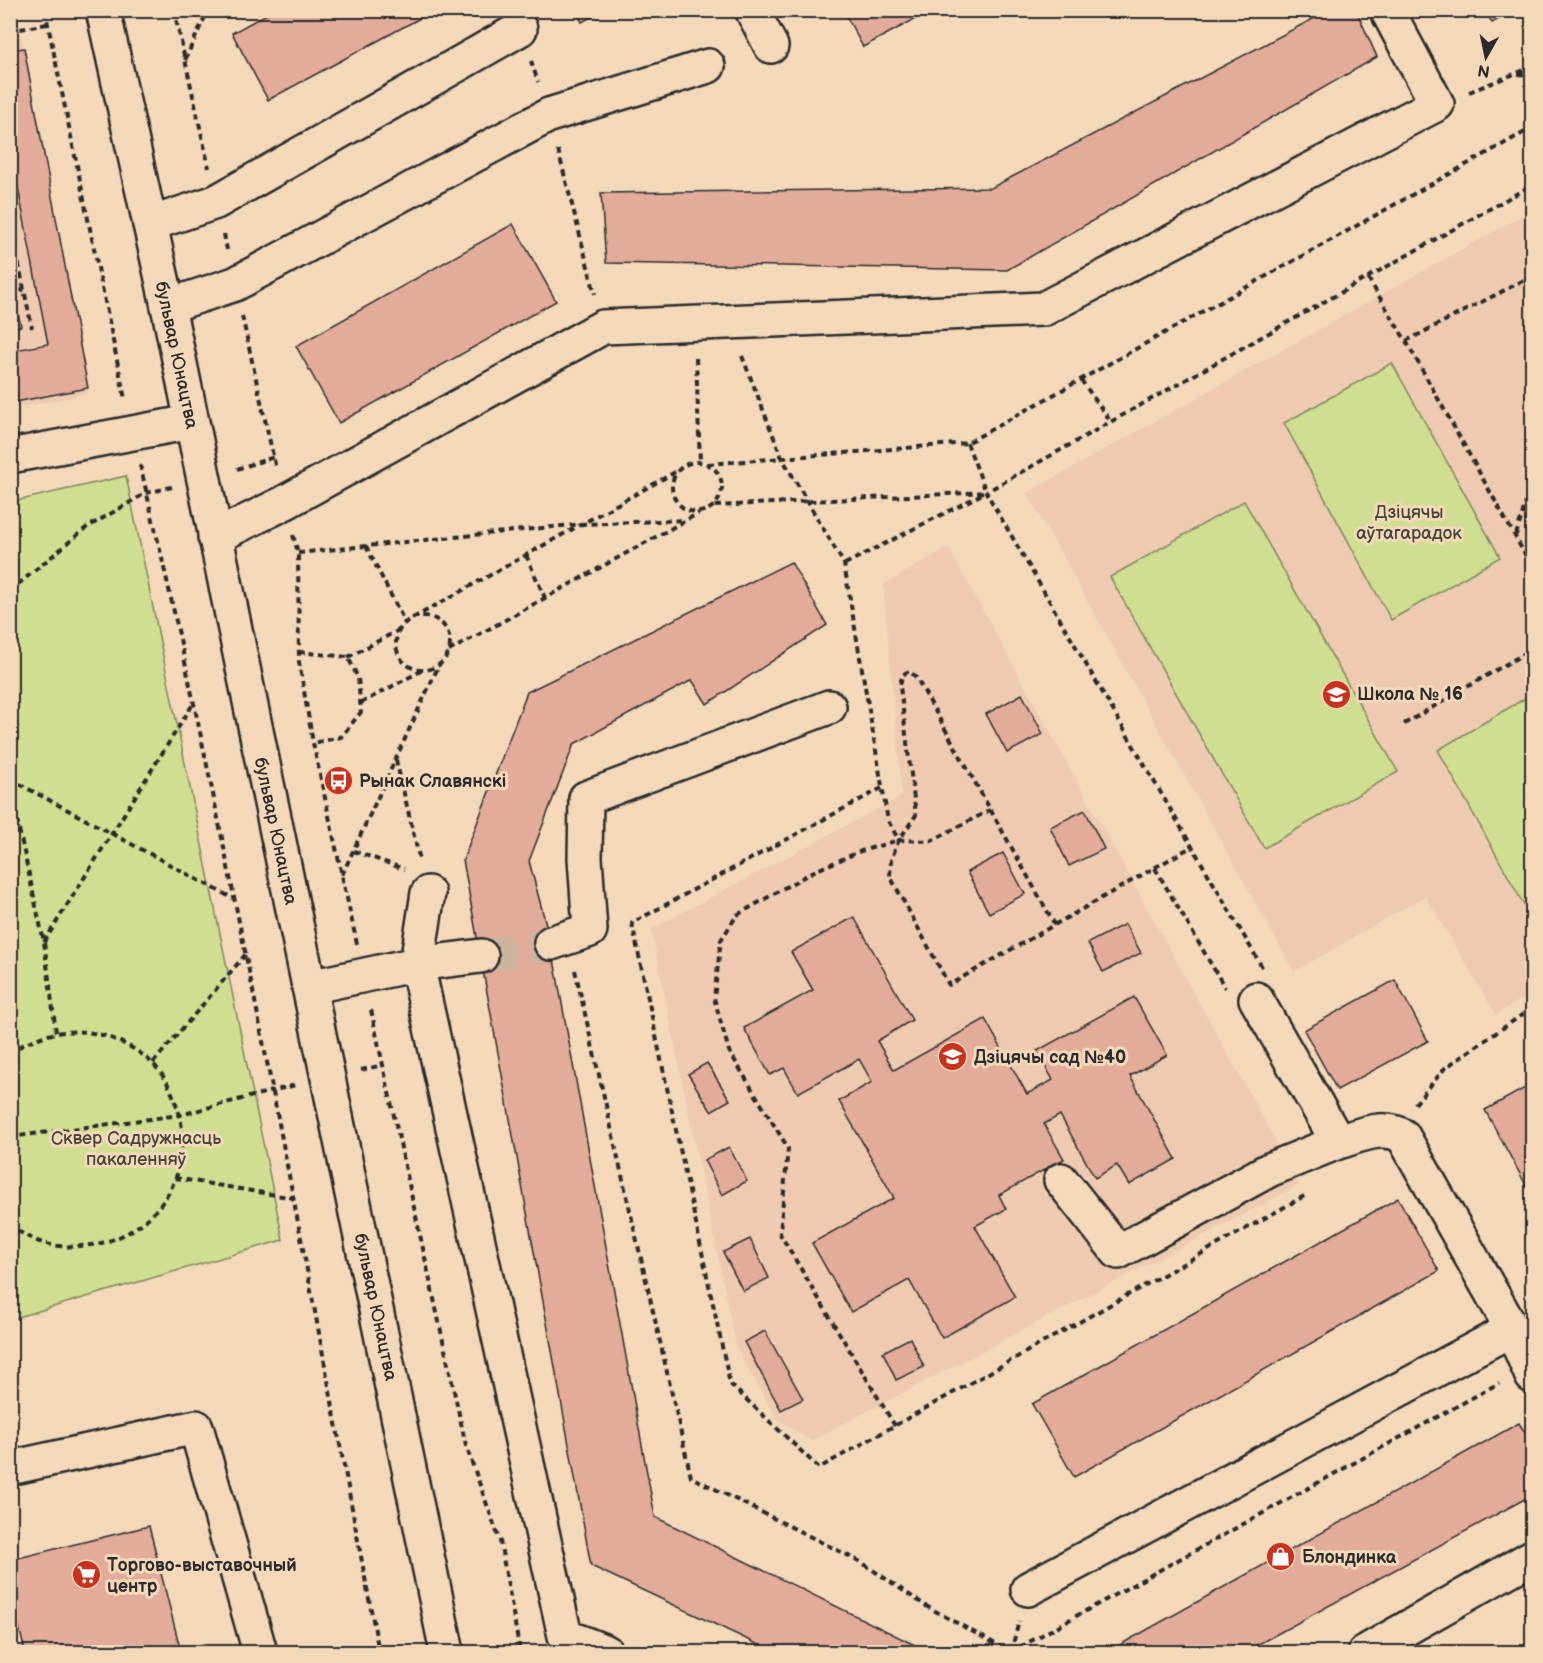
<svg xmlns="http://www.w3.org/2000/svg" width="1543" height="1663" font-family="'Balsamiq Sans',sans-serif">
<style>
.built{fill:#eecbb0}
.green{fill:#d0de91;stroke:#7e845e;stroke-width:1.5}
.building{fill:#e2ab9a;stroke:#2b2b2b;stroke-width:1.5}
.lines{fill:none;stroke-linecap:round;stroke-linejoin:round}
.minor-tunnel{stroke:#cbb69d;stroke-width:33;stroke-dasharray:33 16;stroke-linecap:butt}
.minor-casing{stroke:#2b2b2b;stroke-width:38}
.path{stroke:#2b2b2b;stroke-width:4;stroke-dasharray:6 4.5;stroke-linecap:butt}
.minor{stroke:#f3d9ba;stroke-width:33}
.labels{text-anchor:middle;stroke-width:6;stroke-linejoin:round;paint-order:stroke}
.street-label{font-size:18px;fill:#2b2b2b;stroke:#f3d9ba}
.park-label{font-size:18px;fill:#44463a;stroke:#f3d9ba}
.poi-label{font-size:18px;font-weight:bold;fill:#2b2b2b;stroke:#f3d9ba;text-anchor:start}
</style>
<rect width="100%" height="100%" fill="#f3d9ba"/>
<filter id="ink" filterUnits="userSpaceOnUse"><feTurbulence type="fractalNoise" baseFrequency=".0167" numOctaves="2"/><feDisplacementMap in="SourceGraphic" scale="12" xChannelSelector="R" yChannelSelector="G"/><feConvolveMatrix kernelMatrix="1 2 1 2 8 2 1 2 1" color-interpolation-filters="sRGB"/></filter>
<g filter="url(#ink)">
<g class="built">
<path d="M16 10 88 388 87 394 11 409 10 11Z"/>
<path d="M1532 210V993L1496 1015 1425 896 1294 972 1027 493Z"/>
<path d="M948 547 1300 1185 811 1441 776 1418 736 1347 651 929 902 796 883 585Z"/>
</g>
<g class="green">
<path d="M1392 363 1500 557 1391 620 1284 423Z"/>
<path d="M126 476 283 1240 11 1319V502Z"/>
<path d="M1244 501 1398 772 1264 848 1110 577Z"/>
<path d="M1532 694V912L1529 914 1438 750Z"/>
</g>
<g class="building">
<path d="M274 10H435L268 100 232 33Z"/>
<path d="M575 10H604L582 22Z"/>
<path d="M843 10H932L863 47Z"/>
<path d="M1330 10H1356L1377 57 1007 270 606 263 601 193 991 188Z"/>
<path d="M1485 10H1514L1492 23Z"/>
<path d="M24 48 88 388 10 403V351L48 344 10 146V50Z"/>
<path d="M513 224 556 301 339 423 296 346Z"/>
<path d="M16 305 21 326 10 329V306Z"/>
<path d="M791 562 827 625 707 704 692 680 574 744 529 861 551 943 655 1517 929 1652H774L591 1566 463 860 527 692Z"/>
<path d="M1022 694 1043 734 1007 753 986 714Z"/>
<path d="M1085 810 1104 849 1069 866 1050 827Z"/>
<path d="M1003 853 1025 894 989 913 967 872Z"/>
<path d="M854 917 912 1020 877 1041 894 1070 985 1019 1027 1094 1053 1080 1037 1051 1134 997 1167 1055 1130 1076 1176 1159 1129 1185 1117 1165 1095 1178 1060 1115 1044 1124 1064 1159 999 1195 1006 1209 975 1226 1015 1297 942 1338 909 1280 851 1312 812 1243 894 1198 839 1101 872 1082 859 1059 798 1093 784 1068 770 1075 744 1028 813 990 791 952Z"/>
<path d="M1125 924 1141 953 1103 972 1088 943Z"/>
<path d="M1395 980 1428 1041 1337 1090 1304 1030Z"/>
<path d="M707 1063 730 1100 711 1111 688 1074Z"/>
<path d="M1532 1084V1196L1485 1110Z"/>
<path d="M729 1147 747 1181 722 1195 704 1160Z"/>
<path d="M1398 1198 1439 1271 1074 1477 1032 1404Z"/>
<path d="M750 1239 769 1278 743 1291 723 1252Z"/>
<path d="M765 1331 803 1399 781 1410 744 1342Z"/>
<path d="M910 1338 924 1367 896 1380 883 1352Z"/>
<path d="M1519 1423 1532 1444V1495L1244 1652H1107Z"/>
<path d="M149 1526 181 1652H25L10 1590V1560Z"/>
</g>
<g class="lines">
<path class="minor-tunnel" d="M481 956 551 943"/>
<defs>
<g id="minor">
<path d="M103 10 168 306 447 1652"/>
<path d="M752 10 771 46"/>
<path d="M150 224 216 202 520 29"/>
<path d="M168 306 235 284 549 115 708 66"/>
<path d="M10 456 191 422"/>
<path d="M215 537 284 503 603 327 1043 309 1437 104 1387 10"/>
<path d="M428 893 417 964 565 1636 606 1652"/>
<path d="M551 943 590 930 585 858 586 798 829 707"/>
<path d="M309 987 417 964 481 956"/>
<path d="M1256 999 1338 1142C1359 1136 1382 1124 1403 1136L1512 1329 1532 1376"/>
<path d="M1061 1180 1118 1252 1269 1170 1338 1142"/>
<path d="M10 1468 196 1427 260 1652"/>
<path d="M1028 1589 1512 1329"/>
<path d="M1365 1652 1532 1557"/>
</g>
</defs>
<use href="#minor" class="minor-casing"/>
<g class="path">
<path d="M45 10 125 399"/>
<path d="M174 10 209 168"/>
<path d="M10 31 47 24"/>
<path d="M185 60 208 10"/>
<path d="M531 61 538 82"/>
<path d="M1518 74 1532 75"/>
<path d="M1469 92 1532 67"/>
<path d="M558 150 595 294"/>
<path d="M10 222 32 328"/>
<path d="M224 234 227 250"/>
<path d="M1368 278 1406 341 1532 567"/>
<path d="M10 292 24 290"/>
<path d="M242 316 276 469"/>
<path d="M1406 341 1532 276"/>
<path d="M742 356 782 458 844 564 888 821 899 840"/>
<path d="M696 358 700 462"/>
<path d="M1081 380 1111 422"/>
<path d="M967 443 986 492"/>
<circle cx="697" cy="487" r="25"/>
<path d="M708 464 967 443 1532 128"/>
<path d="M140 465C183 643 219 822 255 1001 298 1218 338 1435 379 1652"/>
<path d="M237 469 274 457"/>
<path d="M715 506 986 492"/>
<path d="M293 535 298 553 299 662 313 743 357 944"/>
<path d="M1516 535 1532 482"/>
<path d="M366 546 405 623"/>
<path d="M298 553 582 524 685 520"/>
<path d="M526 555 545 598"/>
<path d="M845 564 982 494"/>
<path d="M10 591 86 528 146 493 172 487"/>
<circle cx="423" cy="643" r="27"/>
<path d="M413 618 677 471"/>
<path d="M449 651 699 513"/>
<path d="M299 652 348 657 358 678 361 712 341 737 313 743"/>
<path d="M348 657 399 630"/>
<path d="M361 703 421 671"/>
<path d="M1404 724 1532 649"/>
<path d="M396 760 420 861"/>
<path d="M10 779 234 899"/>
<path d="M882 788 632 923 730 1384 819 1468 1306 1195"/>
<path d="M10 789 44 942 56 1032"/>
<path d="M354 851 404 869"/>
<path d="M1155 868 1225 988"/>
<path d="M342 875 439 665"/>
<path d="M1055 925 916 677 909 671 902 675 900 686 916 815 899 840 891 860 890 876 949 985 1191 847"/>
<path d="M44 942 193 704"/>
<path d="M1262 967 986 492 1532 185"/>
<path d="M575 970 691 1477 861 1562 926 1606 1010 1652"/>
<path d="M371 1010 466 1446 500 1541 520 1652"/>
<path d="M10 1053C37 1033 73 1026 105 1036 122 1042 139 1050 152 1063 165 1075 173 1093 178 1110 196 1170 159 1231 97 1244 80 1247 60 1248 43 1243 32 1240 21 1232 10 1227"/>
<path d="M153 1063 246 954"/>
<path d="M361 1070 383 1065"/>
<path d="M1415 1104 1445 1068 1532 1008"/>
<path d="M10 1137 180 1115 295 1085"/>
<path d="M175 1178 294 1198"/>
<path d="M10 1234 14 1228"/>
<path d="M895 1426 780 1234 788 1148 729 1051 714 998 721 940 737 915 812 872 861 851 899 840 931 841 990 810"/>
<path d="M1011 1652 1499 1383"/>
<path d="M1011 1652 1019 1621"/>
</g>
<use href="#minor" class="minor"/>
</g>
</g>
<defs>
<symbol id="school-disc" viewBox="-11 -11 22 22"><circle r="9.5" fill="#c8321e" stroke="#f3d9ba"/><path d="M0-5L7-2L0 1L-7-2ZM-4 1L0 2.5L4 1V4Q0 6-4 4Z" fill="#fff"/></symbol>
<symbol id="bus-disc" viewBox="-11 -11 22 22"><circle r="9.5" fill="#c8321e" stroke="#f3d9ba"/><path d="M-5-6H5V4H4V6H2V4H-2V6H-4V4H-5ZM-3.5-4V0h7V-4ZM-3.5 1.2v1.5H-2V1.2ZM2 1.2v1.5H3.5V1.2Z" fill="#fff"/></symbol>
<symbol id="shop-disc" viewBox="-11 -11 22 22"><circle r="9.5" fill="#c8321e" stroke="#f3d9ba"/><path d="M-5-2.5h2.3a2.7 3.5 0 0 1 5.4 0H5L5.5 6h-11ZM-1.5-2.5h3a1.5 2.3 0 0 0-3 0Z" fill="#fff"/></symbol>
<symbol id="supermarket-disc" viewBox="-11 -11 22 22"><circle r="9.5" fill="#c8321e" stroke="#f3d9ba"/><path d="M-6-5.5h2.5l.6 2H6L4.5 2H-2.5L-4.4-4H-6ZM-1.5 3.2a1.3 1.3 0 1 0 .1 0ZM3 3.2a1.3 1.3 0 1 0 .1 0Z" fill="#fff"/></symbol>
</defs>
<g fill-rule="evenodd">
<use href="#school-disc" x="1320" y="678" width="33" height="33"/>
<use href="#bus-disc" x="322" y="764" width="33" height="33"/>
<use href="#school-disc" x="936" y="1040" width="33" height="33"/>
<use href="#shop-disc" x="1264" y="1540" width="33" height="33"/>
<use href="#supermarket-disc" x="70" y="1558" width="33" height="33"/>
</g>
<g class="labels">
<g class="street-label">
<text transform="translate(177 355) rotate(78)" y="6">бульвар Юнацтва</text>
<text transform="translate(276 831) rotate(78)" y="6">бульвар Юнацтва</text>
<text transform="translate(376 1307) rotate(78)" y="6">бульвар Юнацтва</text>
</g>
<g class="park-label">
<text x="1409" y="518">Дзіцячы<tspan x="1409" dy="21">аўтагарадок</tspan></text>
<text x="136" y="1144">Сквер Садружнасць<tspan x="136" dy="21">пакаленняў</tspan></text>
</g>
<g class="poi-label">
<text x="1357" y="700">Школа № 16</text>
<text x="359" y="787">Рынак Славянскі</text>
<text x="974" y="1063">Дзіцячы сад №40</text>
<text x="1302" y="1563">Блондинка</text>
<text x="107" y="1571">Торгово-выставочный<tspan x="107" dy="21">центр</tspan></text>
</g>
</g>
<rect width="1543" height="1663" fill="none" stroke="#f3d9ba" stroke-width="36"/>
<rect x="18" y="18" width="1507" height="1627" fill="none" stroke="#2b2b2b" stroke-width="2" filter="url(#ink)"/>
<g transform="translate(1486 57) rotate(189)" stroke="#f3d9ba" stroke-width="4.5" paint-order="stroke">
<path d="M0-4.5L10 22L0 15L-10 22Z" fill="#2b2b2b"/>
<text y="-9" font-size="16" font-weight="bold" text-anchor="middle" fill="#2b2b2b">N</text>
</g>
</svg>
